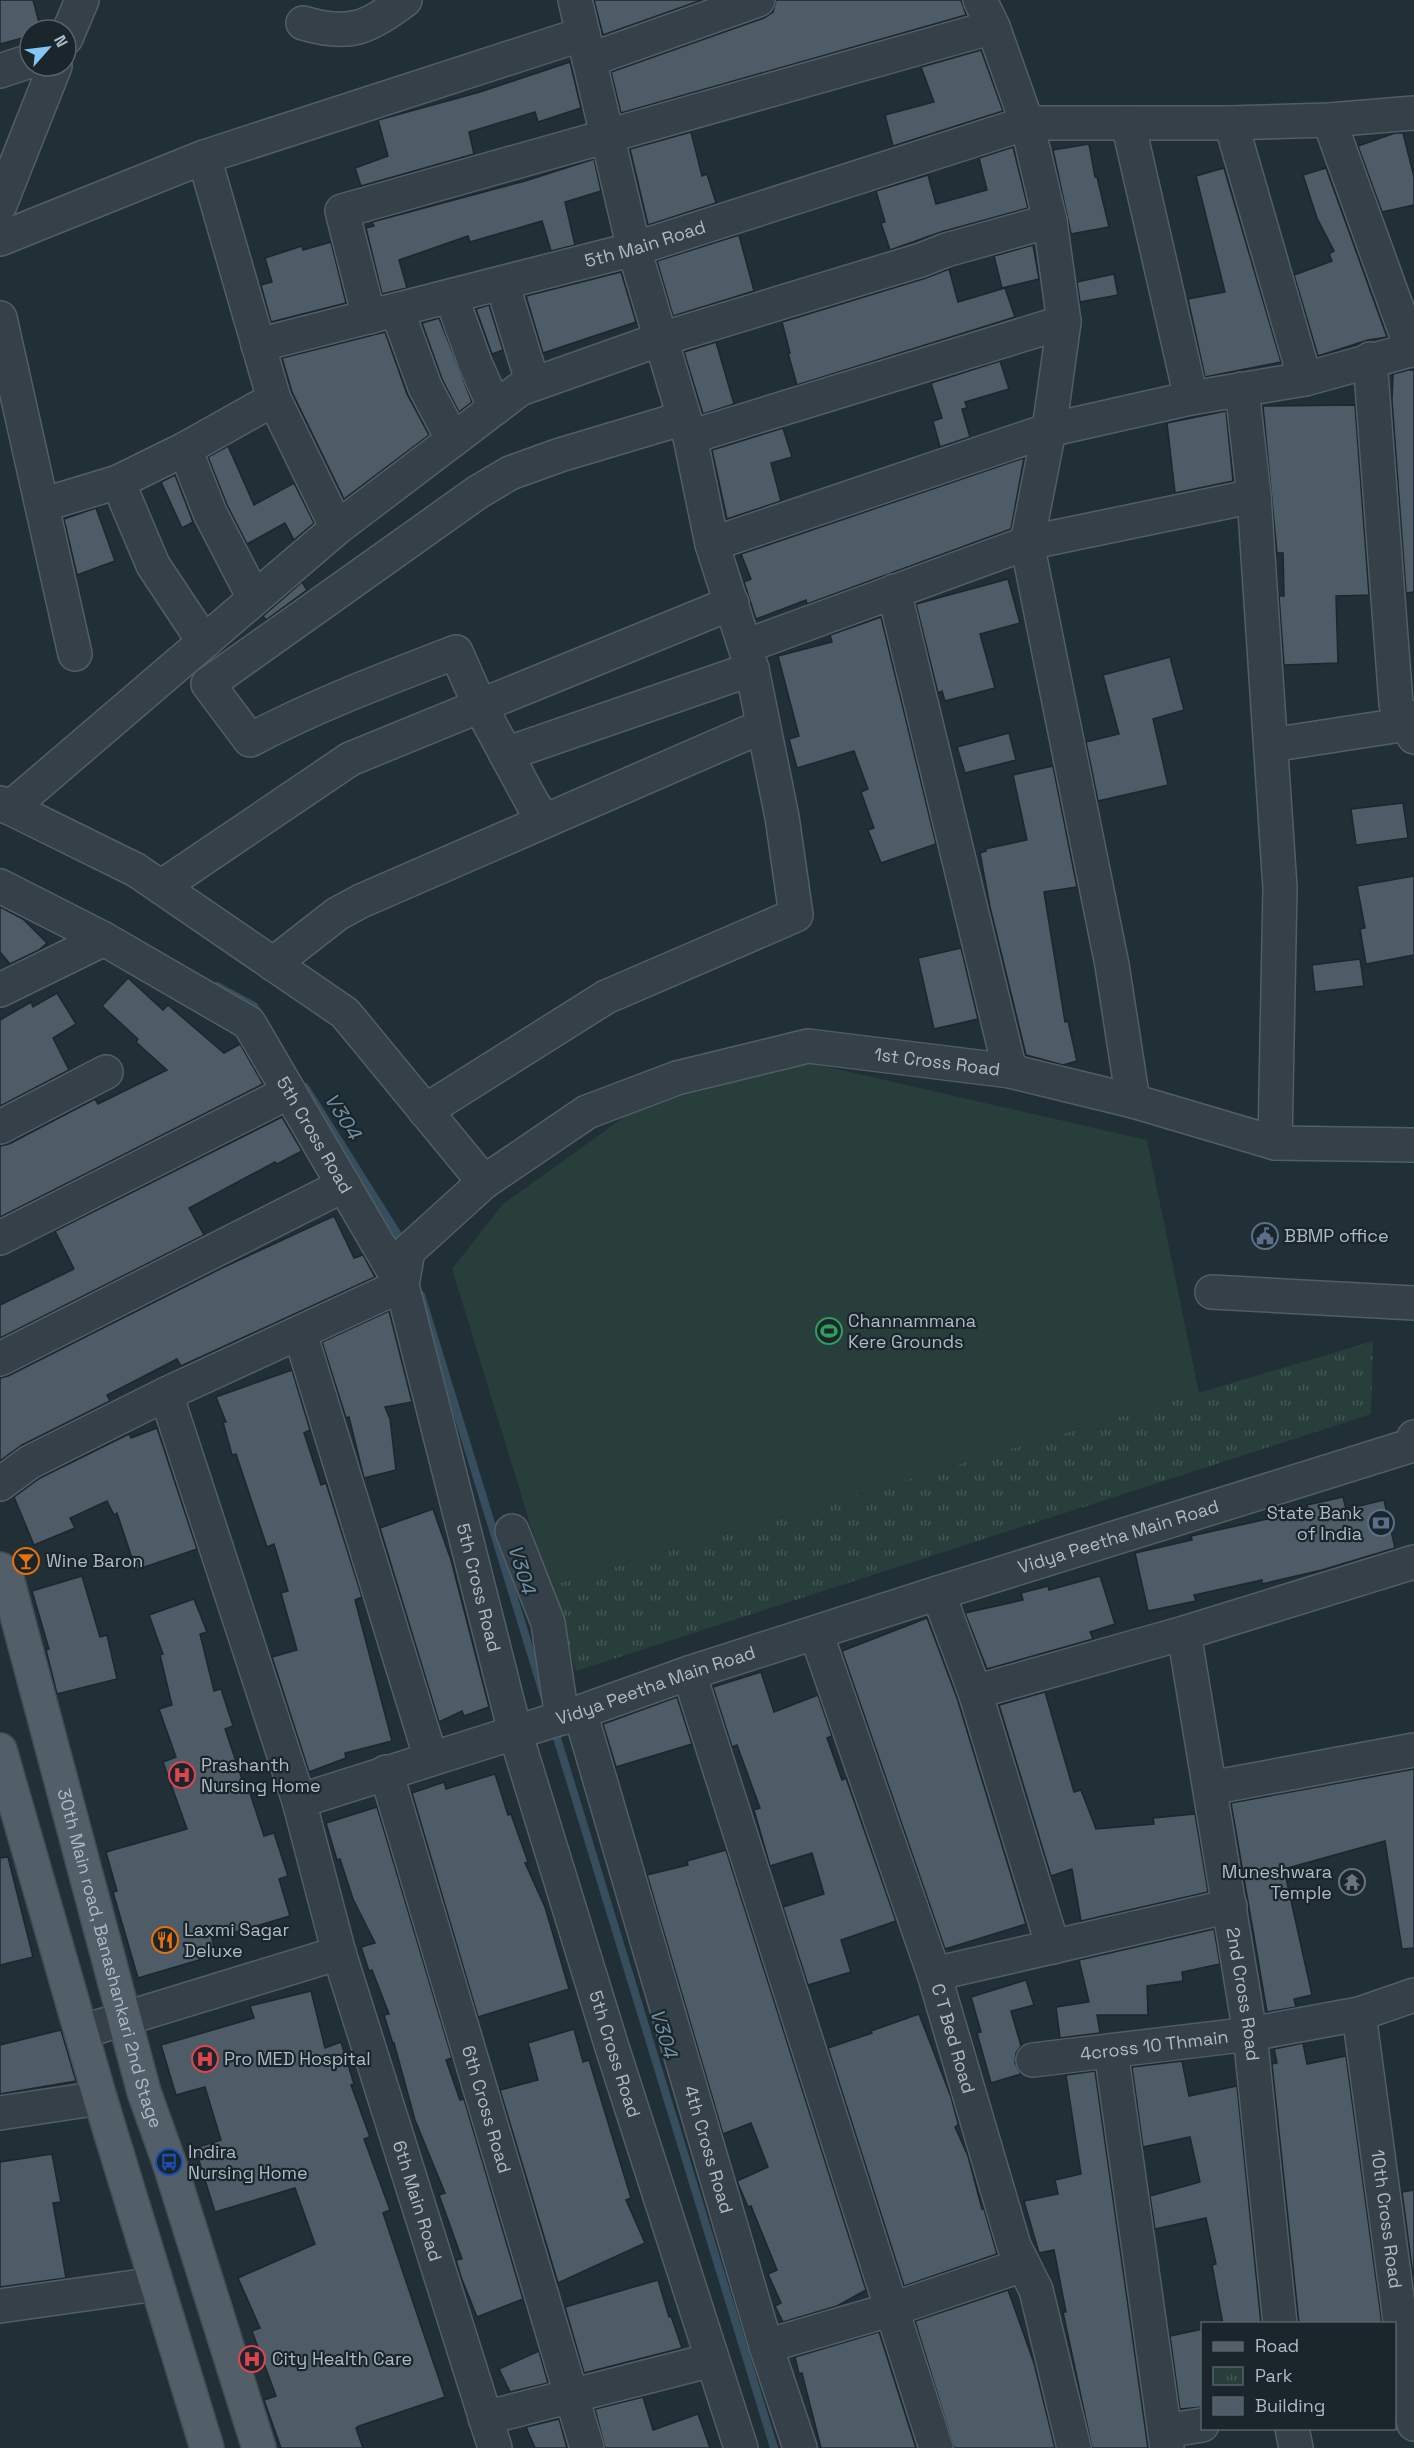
<svg xmlns="http://www.w3.org/2000/svg" width="1414" height="2448" font-family="'Space Grotesk',sans-serif">
<style>
.park{fill:url(#park-tufts)}
.pitch{fill:#273e3a}
.lines{fill:none;stroke-linecap:round;stroke-linejoin:round}
.stream{stroke:#364e5e;stroke-width:8}
.building{fill:#4d5c66;stroke:#1c272e;stroke-width:1.5}
.minor-casing{stroke:#525e65;stroke-width:36}
.major-casing{stroke:#414c54;stroke-width:36}
.minor{stroke:#354048;stroke-width:33}
.major{stroke:#535f68;stroke-width:33}
.labels{text-anchor:middle;stroke-width:4.5;stroke-linejoin:round;paint-order:stroke}
.street-label{font-size:18px;fill:#afbbc4;stroke:#1a252c}
.poi-label{font-size:18px;fill:#afbbc4;stroke:#1a252c;text-anchor:start}
.water-label{font-size:20px;font-style:italic;fill:#7092a7;stroke:#1a252c}
</style>
<defs>
<pattern id="park-tufts" width="24" height="20" patternUnits="userSpaceOnUse" patternTransform="scale(1.5)"><rect width="24" height="20" fill="#273e3a"/><path d="M3 7l-1-3M5 7V3M7 7l1-3M15 17l-1-3M17 17v-4M19 17l1-3" fill="none" stroke="#445855"/></pattern>
</defs>
<rect width="100%" height="100%" fill="#212f37"/>
<path class="park" d="M1373 1341 1371 1414 576 1671 549 1586Z"/>
<path class="pitch" d="M806 1062 1147 1140 1199 1393 549 1586 452 1269 503 1204 635 1109Z"/>
<g class="lines">
<g class="stream">
<path d="M217 986 254 1006 261 1017"/>
<path d="M305 1087 405 1246"/>
<path d="M421 1295 544 1696"/>
<path d="M554 1728 774 2448"/>
</g>
</g>
<g class="building">
<path d="M0 0H33L41 30H30V36L0 44Z"/>
<path d="M594 0H702L603 35Z"/>
<path d="M776 0H961L966 15 621 113 611 72 764 18 773 12Z"/>
<path d="M981 50 1003 111 893 146 885 115 934 102 921 67Z"/>
<path d="M570 62 581 108 538 122 535 112 469 132 474 154 361 186 355 168 388 156 378 120 480 92Z"/>
<path d="M691 132 702 176 707 174 716 203 648 225 630 149Z"/>
<path d="M1395 133H1403L1414 177V205L1382 212 1358 146Z"/>
<path d="M1089 144 1095 177H1097L1109 227 1071 234 1053 150Z"/>
<path d="M1013 147 1028 208 941 232 890 250 881 223 885 222 876 191 928 175 936 204 987 190 979 158Z"/>
<path d="M594 159 601 191 565 202 575 245 551 251 542 221 470 242 468 236 399 260 407 288 382 294 366 228 374 226 372 222 525 181Z"/>
<path d="M1224 168 1281 362 1205 377 1188 299 1225 292 1196 176Z"/>
<path d="M1326 168 1387 337 1368 340 1318 356 1294 275 1332 261 1329 254 1334 251 1317 218 1303 175Z"/>
<path d="M739 235 754 291 673 316 657 261Z"/>
<path d="M331 242 346 303 271 322 261 285 272 282 265 258 302 246 303 250Z"/>
<path d="M1033 245 1039 279 1002 288 994 256Z"/>
<path d="M949 269 958 302 1005 288 1015 317 797 385 788 353H790L782 322 926 278Z"/>
<path d="M621 272 636 322 543 353 526 296Z"/>
<path d="M1114 274 1118 295 1080 302 1077 282Z"/>
<path d="M489 305 503 350 492 354 476 309Z"/>
<path d="M439 318 472 402 459 412 442 379 422 323Z"/>
<path d="M385 332 407 394 429 435 344 499 292 392 282 358Z"/>
<path d="M716 342 734 404 703 414 684 352Z"/>
<path d="M1000 361 1009 389 965 402 967 408 962 409 970 437 940 447 933 421 942 418 931 383Z"/>
<path d="M1408 370H1414V592L1406 593 1392 400 1393 374Z"/>
<path d="M1355 405 1369 595 1336 596 1338 663 1284 665 1279 596H1284L1283 553H1277L1263 406Z"/>
<path d="M1226 411 1233 481 1175 493 1167 423Z"/>
<path d="M783 428 792 457 771 463 781 501 727 519 712 450Z"/>
<path d="M228 446 254 505 294 483 314 523 294 540 285 523 247 544 227 505 208 457Z"/>
<path d="M1024 458 1011 529 807 604 806 600 756 619 744 582 751 579 741 554Z"/>
<path d="M175 475 193 522 182 528 161 482Z"/>
<path d="M96 508 115 561 77 575 64 519Z"/>
<path d="M1008 579 1020 623 980 634 995 688 945 701 942 691 938 693 916 604Z"/>
<path d="M302 582 307 590 266 620 263 616Z"/>
<path d="M881 617 936 844 881 863 868 830 874 828 861 792 868 789 854 751 797 768 789 739 799 736 778 656 832 642 830 635Z"/>
<path d="M1170 657 1184 710 1153 719 1168 785 1098 801 1086 742 1119 734 1103 675Z"/>
<path d="M1009 733 1016 760 965 773 957 747Z"/>
<path d="M1053 766 1077 887 1044 892 1065 1022 1068 1021 1077 1061 1063 1065 1026 1055 990 907 980 853 986 851 985 849 1027 840 1013 775Z"/>
<path d="M1403 803 1408 838 1356 845 1351 809Z"/>
<path d="M1414 876V955L1366 964 1360 929 1365 928 1357 886Z"/>
<path d="M0 907 23 919 47 943 39 950 10 964 0 952Z"/>
<path d="M961 948 978 1019 934 1029 918 958Z"/>
<path d="M1360 959 1364 986 1315 992 1312 965Z"/>
<path d="M128 978 163 1010 168 1005 224 1053 240 1044 263 1084 0 1217V1146L9 1144 95 1099 98 1104 167 1070 136 1042 138 1039 102 1006Z"/>
<path d="M57 993 76 1024 53 1038 69 1070 0 1106V1020L31 1002 33 1007Z"/>
<path d="M282 1117 302 1151 277 1164 275 1162 189 1208 204 1235 0 1338V1305L74 1269 55 1231Z"/>
<path d="M334 1216 354 1258 363 1255 375 1277 181 1366 177 1359 107 1395 110 1401 22 1445 0 1461V1378L8 1376 222 1268Z"/>
<path d="M389 1311 412 1402 385 1407 390 1419 396 1470 364 1478 349 1417 346 1418 322 1342Z"/>
<path d="M292 1370 310 1430 304 1433 321 1485 326 1483 362 1597 355 1600 392 1741 345 1753 346 1758 309 1772 272 1657 297 1650 281 1593 288 1591 274 1544 267 1547 236 1454 232 1455 223 1422H226L216 1397Z"/>
<path d="M157 1428 197 1549 136 1570 117 1513 114 1515 107 1501 70 1518 75 1528 34 1545 14 1497 40 1478 129 1434 131 1438Z"/>
<path d="M1343 1497 1346 1509 1384 1500 1395 1548 1322 1570 1262 1584V1580L1194 1595 1196 1601 1148 1611 1135 1553 1192 1540 1191 1536 1308 1510 1307 1505Z"/>
<path d="M433 1509 451 1560 489 1707 464 1716 462 1711 439 1722 380 1528Z"/>
<path d="M82 1576 100 1637 107 1635 117 1679 57 1694 46 1650 49 1649 32 1591Z"/>
<path d="M1100 1576 1115 1624 1090 1632 1093 1639 987 1669 965 1613 1023 1600 1021 1593 1048 1586 1049 1590Z"/>
<path d="M194 1599 207 1632 200 1634 214 1691 221 1689 233 1726 225 1729 246 1791 249 1790 264 1836 274 1833 288 1876 279 1879 290 1916 212 1939 216 1955 138 1978 113 1892 117 1891 106 1852 187 1829 163 1762 176 1757 159 1709 172 1705 160 1655 163 1654 149 1615Z"/>
<path d="M927 1618 957 1698 1026 1924 945 1949 842 1651Z"/>
<path d="M761 1672 774 1712 818 1695 832 1736 827 1738 842 1780 846 1778 896 1921 841 1940 851 1972 808 1985 783 1907 824 1894 812 1853 770 1866 754 1810 760 1808 737 1745 732 1747 713 1687Z"/>
<path d="M1045 1692 1074 1792 1081 1790 1096 1829 1154 1824 1153 1818 1195 1814 1208 1892 1081 1921 1072 1869 1051 1876 999 1705Z"/>
<path d="M677 1697 692 1744 616 1767 603 1724Z"/>
<path d="M1414 1769V1948L1402 1949 1385 1841 1284 1869 1312 1995 1294 1999 1296 2007 1267 2012 1231 1803Z"/>
<path d="M495 1774 508 1815 511 1814 528 1862 525 1863 545 1907 569 1989 478 2017 412 1793 444 1782 446 1789Z"/>
<path d="M377 1807 452 2058 446 2060 460 2100 464 2099 523 2299 477 2317 461 2277 456 2260 462 2259 439 2195 445 2193 415 2120 394 2043 393 2044 384 2015 389 2014 372 1970 369 1971 361 1947 375 1943 353 1899 340 1859 337 1860 326 1823Z"/>
<path d="M726 1850 866 2290 837 2306 783 2322 775 2306 781 2303 768 2274 777 2270 751 2206 748 2207 737 2181 768 2167 751 2123 723 2134 647 1875 688 1865 687 1861Z"/>
<path d="M8 1857 33 1957 0 1965V1858Z"/>
<path d="M1214 1929 1220 1964 1182 1972 1183 1981 1147 1986 1148 2015H1097L1100 2033 1060 2038 1056 2007 1089 2002 1079 1960Z"/>
<path d="M1026 1980 1034 2005 1011 2011 1021 2046 1016 2053 1015 2063 1021 2074 991 2083 977 2033 981 2032 971 1997Z"/>
<path d="M311 1991 325 2048 341 2042 354 2084 351 2085 370 2137 364 2139 390 2210 383 2213 445 2397 359 2426 356 2428 363 2448H281L264 2400 276 2396 252 2331 260 2328 238 2278 315 2244 295 2188 215 2212 195 2148 221 2140 205 2087 176 2095 161 2045 254 2018 250 2006Z"/>
<path d="M919 2014 951 2097 958 2123V2125L955 2127 968 2156 982 2209H984L997 2254 904 2286 828 2048 872 2033 871 2031Z"/>
<path d="M574 2029 583 2062 589 2060 631 2198 626 2200 645 2243 558 2283 500 2090 538 2080 528 2043Z"/>
<path d="M61 2030 76 2081 0 2094V2045Z"/>
<path d="M1303 2043 1307 2064 1346 2056 1382 2324H1299L1272 2064 1277 2063 1274 2049Z"/>
<path d="M1182 2061 1189 2096 1237 2086 1261 2324H1223L1212 2265 1216 2264 1206 2218 1155 2229 1150 2196 1200 2182 1190 2137 1143 2147 1132 2067Z"/>
<path d="M1095 2071 1148 2448H1092L1063 2312H1066L1054 2250 1039 2253 1024 2201 1058 2194 1055 2180 1081 2174 1066 2075Z"/>
<path d="M52 2154 61 2202 53 2203 66 2278 0 2287V2162Z"/>
<path d="M1414 2190V2283L1402 2192Z"/>
<path d="M658 2280 669 2317 671 2316 682 2348 584 2373 565 2307Z"/>
<path d="M1008 2290 1034 2363 1055 2448H954L915 2321Z"/>
<path d="M1203 2329V2407L1180 2409 1170 2336Z"/>
<path d="M879 2332 916 2448H821L802 2373 799 2374 795 2357Z"/>
<path d="M539 2351 548 2383 510 2392 499 2369Z"/>
<path d="M643 2397 653 2430 698 2414 710 2448H605L595 2409Z"/>
<path d="M559 2419 567 2448H535L526 2427Z"/>
</g>
<g class="lines">
<defs>
<g id="minor">
<path d="M980 0 993 27 1027 123 1050 221 1064 322 1049 430 1027 543 1112 965 1133 1101"/>
<path d="M303 23C350 37 367 28 405 0"/>
<path d="M66 38 82 0"/>
<path d="M589 60 758 0"/>
<path d="M0 71 30 61"/>
<path d="M1329 120 1412 350"/>
<path d="M1128 123 1191 398"/>
<path d="M1231 123 1305 379"/>
<path d="M204 157 274 399 337 528"/>
<path d="M0 205 55 66"/>
<path d="M0 239 204 157 583 34"/>
<path d="M502 283 533 384"/>
<path d="M451 296 475 363 495 408"/>
<path d="M397 310 425 387 453 440"/>
<path d="M369 317 342 211 993 27"/>
<path d="M0 318 75 654"/>
<path id="s1" d="M258 345 634 249 1027 123H1231L1329 120 1414 113"/>
<path d="M1370 359 1396 704 1414 737"/>
<path d="M1242 389 1254 496 1280 888 1275 1143"/>
<path d="M690 437 1064 322"/>
<path d="M185 449 210 513 254 598"/>
<path d="M118 482 153 565 204 642"/>
<path d="M42 505 118 482 185 449 274 399"/>
<path d="M712 544 1049 430 1191 398 1305 379 1414 349"/>
<path d="M894 591 1010 1071"/>
<path d="M746 646 1027 543 1254 496"/>
<path d="M1271 745 1407 724"/>
<path d="M506 754 752 669"/>
<path d="M0 803 136 870 345 1013 484 1182"/>
<path d="M10 808 337 528 520 389 661 339 921 260 946 250 1050 221"/>
<path d="M545 821 533 804 480 706 456 652C386 679 316 705 250 740L208 684 478 492 510 473 560 455 684 418"/>
<path id="s2" d="M0 886 104 939 249 1023 402 1285 515 1732 611 2044 741 2448"/>
<path d="M161 887 350 759 732 603"/>
<path d="M273 964 337 914 361 901 763 726"/>
<path d="M0 990 104 939"/>
<path d="M425 1111 606 997 796 915 782 817 752 669 712 544 690 437 634 249 575 0"/>
<path d="M0 1127 106 1072"/>
<path d="M0 1238 289 1092"/>
<path d="M1212 1292 1414 1303"/>
<path d="M300 1333 431 1759"/>
<path d="M0 1359 344 1185"/>
<path d="M166 1394 299 1801"/>
<path id="s3" d="M0 1484 30 1462 166 1394 402 1285 408 1251 484 1182 587 1112 677 1078 808 1046 1010 1071 1133 1101 1275 1143 1414 1145"/>
<path d="M512 1531 548 1623 562 1718"/>
<path d="M938 1593 975 1692 1053 1947"/>
<path id="s4" d="M816 1633 934 1974 1014 2246 1036 2290 1074 2448"/>
<path id="s5" d="M1184 1633 1250 2034 1280 2324"/>
<path d="M689 1673 936 2448"/>
<path d="M975 1692 1184 1633 1414 1562"/>
<path id="s6" d="M580 1712 766 2346 800 2448"/>
<path id="s7" d="M386 1772 587 2448"/>
<path d="M1210 1788 1414 1750"/>
<path id="s8" d="M339 1953 495 2448"/>
<path d="M934 1974 1230 1906"/>
<path id="s9" d="M1359 2014 1414 2424"/>
<path id="s10" d="M81 2032 339 1953 299 1801 580 1712 689 1673 938 1593 1413 1445 1414 1437"/>
<path d="M1111 2051 1167 2448"/>
<path id="s11" d="M1033 2060 1250 2034 1359 2014 1414 1995"/>
<path d="M0 2113 100 2098"/>
<path d="M0 2306 156 2284"/>
<path d="M766 2346 893 2309 1023 2265"/>
<path d="M485 2418 712 2360"/>
<path d="M1292 2428 1296 2448"/>
<path d="M1165 2431 1202 2425"/>
</g>
<g id="major">
<path id="s12" d="M0 1569 8 1582 144 2092 169 2162 259 2448"/>
<path d="M0 1750 100 2098 207 2448"/>
</g>
</defs>
<use href="#minor" class="minor-casing"/>
<use href="#major" class="major-casing"/>
<use href="#minor" class="minor"/>
<use href="#major" class="major"/>
</g>
<defs>
<symbol id="civic-ring" viewBox="-11 -11 22 22"><circle r="9.5" fill="#1a252c" stroke="#5c6f8a" stroke-width="1.5"/><path d="M-.6-6.5H3V-4.5H.6V-3L4-1V1h2V6H-6V1h2V-1L-.6-3ZM-1.2 2.5V6h2.4V2.5Z" fill="#5c6f8a"/></symbol>
<symbol id="stadium-ring" viewBox="-11 -11 22 22"><circle r="9.5" fill="#1a252c" stroke="#2e9e5b" stroke-width="1.5"/><path d="M0-5a6.5 5 0 1 0 0 10a6.5 5 0 1 0 0-10ZM-3.5-1.8h7v3.6h-7Z" fill="#2e9e5b"/></symbol>
<symbol id="bank-ring" viewBox="-11 -11 22 22"><circle r="9.5" fill="#1a252c" stroke="#5c6f8a" stroke-width="1.5"/><path d="M-6-4H6V4H-6ZM0-2.3a2.3 2.3 0 1 0 0 4.6a2.3 2.3 0 1 0 0-4.6Z" fill="#5c6f8a"/></symbol>
<symbol id="bar-ring" viewBox="-11 -11 22 22"><circle r="9.5" fill="#1a252c" stroke="#e8710a" stroke-width="1.5"/><path d="M-6-5H6L.8 .8V4.5H3.5V6h-7V4.5H-.8V.8Z" fill="#e8710a"/></symbol>
<symbol id="hospital-ring" viewBox="-11 -11 22 22"><circle r="9.5" fill="#1a252c" stroke="#e0444e" stroke-width="1.5"/><path d="M-5-5h3v3.5h4V-5h3V5h-3V1.5h-4V5h-3Z" fill="#e0444e"/></symbol>
<symbol id="temple-ring" viewBox="-11 -11 22 22"><circle r="9.5" fill="#1a252c" stroke="#6b7280" stroke-width="1.5"/><path d="M0-6L5-2H3V0L6.5 2.5H4V6H1.5V3h-3V6H-4V2.5H-6.5L-3 0V-2H-5Z" fill="#6b7280"/></symbol>
<symbol id="restaurant-ring" viewBox="-11 -11 22 22"><circle r="9.5" fill="#1a252c" stroke="#e8710a" stroke-width="1.5"/><path d="M-5-6h1v4h1v-4h1v4h1v-4h1v5L-1.5 .5V6h-2V.5L-5-1ZM5-6V6H3V1.5H1.5Q1.5-4 5-6Z" fill="#e8710a"/></symbol>
<symbol id="bus-ring" viewBox="-11 -11 22 22"><circle r="9.5" fill="#1a252c" stroke="#1a4fb4" stroke-width="1.5"/><path d="M-5-6H5V4H4V6H2V4H-2V6H-4V4H-5ZM-3.5-4V0h7V-4ZM-3.5 1.2v1.5H-2V1.2ZM2 1.2v1.5H3.5V1.2Z" fill="#1a4fb4"/></symbol>
</defs>
<g fill-rule="evenodd">
<use href="#civic-ring" x="1250" y="1221" width="30" height="30"/>
<use href="#stadium-ring" x="814" y="1316" width="30" height="30"/>
<use href="#bank-ring" x="1366" y="1508" width="30" height="30"/>
<use href="#bar-ring" x="11" y="1546" width="30" height="30"/>
<use href="#hospital-ring" x="167" y="1760" width="30" height="30"/>
<use href="#temple-ring" x="1337" y="1867" width="30" height="30"/>
<use href="#restaurant-ring" x="150" y="1925" width="30" height="30"/>
<use href="#hospital-ring" x="190" y="2044" width="30" height="30"/>
<use href="#bus-ring" x="154" y="2147" width="30" height="30"/>
<use href="#hospital-ring" x="237" y="2344" width="30" height="30"/>
</g>
<g class="labels">
<g class="street-label">
<text dy="6" stroke="none"><textPath href="#s1" startOffset="400">5th Main Road</textPath></text>
<text dy="6" stroke="none"><textPath href="#s3" startOffset="1072">1st Cross Road</textPath></text>
<text dy="6" stroke="none"><textPath href="#s2" startOffset="414">5th Cross Road</textPath></text>
<text dy="6" stroke="none"><textPath href="#s10" startOffset="1288">Vidya Peetha Main Road</textPath></text>
<text dy="6" stroke="none"><textPath href="#s2" startOffset="900">5th Cross Road</textPath></text>
<text dy="6" stroke="none"><textPath href="#s10" startOffset="802">Vidya Peetha Main Road</textPath></text>
<text dy="6" stroke="none"><textPath href="#s12" startOffset="405">30th Main road, Banashankari 2nd Stage</textPath></text>
<text dy="6" stroke="none"><textPath href="#s5" startOffset="366">2nd Cross Road</textPath></text>
<text dy="6" stroke="none"><textPath href="#s4" startOffset="428">C T Bed Road</textPath></text>
<text dy="6" stroke="none"><textPath href="#s11" startOffset="122">4cross 10 Thmain</textPath></text>
<text dy="6" stroke="none"><textPath href="#s2" startOffset="1386">5th Cross Road</textPath></text>
<text dy="6" stroke="none"><textPath href="#s7" startOffset="352">6th Cross Road</textPath></text>
<text dy="6" stroke="none"><textPath href="#s6" startOffset="456">4th Cross Road</textPath></text>
<text dy="6" stroke="none"><textPath href="#s8" startOffset="260">6th Main Road</textPath></text>
<text dy="6" stroke="none"><textPath href="#s9" startOffset="207">10th Cross Road</textPath></text>
</g>
<g class="poi-label">
<text x="1284" y="1242">BBMP office</text>
<text x="848" y="1327">Channammana<tspan x="848" dy="21">Kere Grounds</tspan></text>
<text x="1362" y="1519" text-anchor="end">State Bank<tspan x="1362" dy="21">of India</tspan></text>
<text x="46" y="1567">Wine Baron</text>
<text x="201" y="1771">Prashanth<tspan x="201" dy="21">Nursing Home</tspan></text>
<text x="1332" y="1878" text-anchor="end">Muneshwara<tspan x="1332" dy="21">Temple</tspan></text>
<text x="184" y="1936">Laxmi Sagar<tspan x="184" dy="21">Deluxe</tspan></text>
<text x="224" y="2065">Pro MED Hospital</text>
<text x="188" y="2158">Indira<tspan x="188" dy="21">Nursing Home</tspan></text>
<text x="272" y="2365">City Health Care</text>
</g>
<g class="water-label">
<text transform="translate(343 1116) rotate(58)" y="7">V304</text>
<text transform="translate(522 1569) rotate(73)" y="7">V304</text>
<text transform="translate(664 2033) rotate(73)" y="7">V304</text>
</g>
</g>
<rect x="1201" y="2322" width="195" height="108" fill="#1a252c" stroke="#566169" stroke-width="1.5"/>
<rect x="1213" y="2342" width="30" height="9" fill="#535f68" stroke="#566169" stroke-width="1.5"/>
<text x="1255" y="2352" font-size="18" fill="#afbbc4">Road</text>
<rect x="1213" y="2367" width="30" height="18" fill="url(#park-tufts)" stroke="#566169" stroke-width="1.5"/>
<text x="1255" y="2382" font-size="18" fill="#afbbc4">Park</text>
<rect x="1213" y="2397" width="30" height="18" fill="#4d5c66" stroke="#566169" stroke-width="1.5"/>
<text x="1255" y="2412" font-size="18" fill="#afbbc4">Building</text>
<g transform="translate(48 48) rotate(62)"><circle r="28" fill="#1a252c" stroke="#566169" stroke-width="1.5"/>
<path d="M0-4.5L10 22L0 15L-10 22Z" fill="#86c4f3"/>
<text y="-9" font-size="16" font-weight="bold" text-anchor="middle" fill="#afbbc4">N</text>
</g>
</svg>
